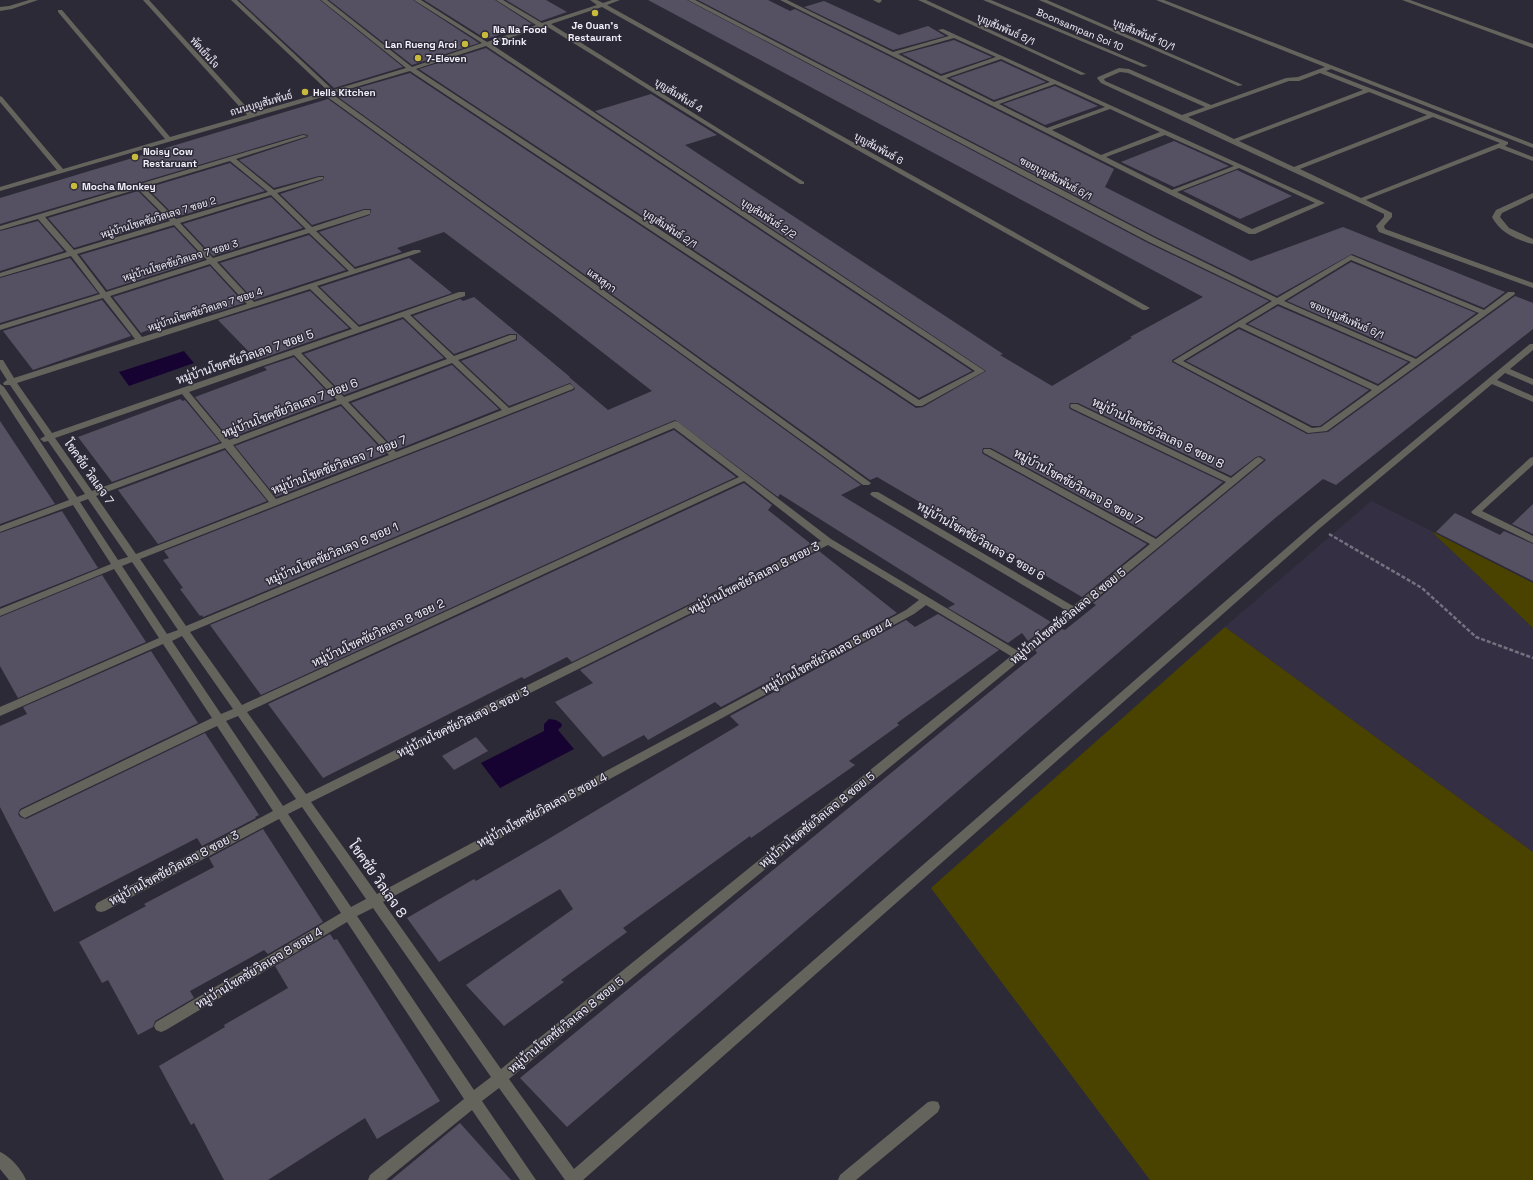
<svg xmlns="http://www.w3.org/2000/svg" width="1533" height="1180" font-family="'Space Grotesk',Sarabun,sans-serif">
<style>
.built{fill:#352f44}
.green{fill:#4a4300}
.water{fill:#160331}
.building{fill:#555162}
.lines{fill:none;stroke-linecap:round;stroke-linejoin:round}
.path{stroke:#75727f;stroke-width:2.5;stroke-dasharray:4 2;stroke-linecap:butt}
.minor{fill:#64645c;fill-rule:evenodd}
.poi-dot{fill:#c8bb3b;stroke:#2d2a38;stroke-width:1.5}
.labels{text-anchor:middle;stroke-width:3;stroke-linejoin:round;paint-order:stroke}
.far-poi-label{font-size:10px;font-weight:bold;fill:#f1eff9;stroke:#2d2a38;text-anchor:start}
.far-street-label{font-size:10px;fill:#f1eff9;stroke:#2d2a38}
.street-label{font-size:12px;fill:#f1eff9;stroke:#2d2a38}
.near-street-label{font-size:14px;fill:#f1eff9;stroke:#2d2a38}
</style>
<rect width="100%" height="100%" fill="#2d2a38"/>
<path class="built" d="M1371 501 1431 531 1533 628V852L1225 627Z"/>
<g class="green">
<path d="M1431 531 1533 583V628Z"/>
<path d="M1225 627 1533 852V1180H1150L931 888Z"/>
</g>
<g class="water">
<path d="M184 351 194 363 129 386 119 372Z"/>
<path d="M549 719 556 720 561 723 562 726 558 730 574 749 500 788 481 763 544 731V724Z"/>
</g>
<g class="building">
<path d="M239 0H320L403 67 334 88Z"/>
<path d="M329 0H413L479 43 412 65Z"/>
<path d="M424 0H495L532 24 486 39Z"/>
<path d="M506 0H546L567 12 541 21Z"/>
<path d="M648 0H687L1148 243 1269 301 1172 360V362L1307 434 1328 432 1515 296 1533 303V329L1336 485 1323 479 1274 519 567 1127 520 1078 1037 653 1035 650 1062 629 1065 630 1096 605 1093 603 1266 460 1260 456 1256 457 1231 476 1078 403H1070L1069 407 1070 409 1223 482 1156 537 991 448H983L982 452 983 454 1147 544 1082 597 877 477 870 480 338 97 342 95 340 93 410 73 916 408 923 407 986 371 595 111 651 94 717 135 685 145 1003 354 1000 355 1052 386 1132 338 1130 337 1203 297Z"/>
<path d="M698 0H768L790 11 795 9 1114 169 1105 187 1251 261 1343 227 1505 292 1484 308 1352 254 1277 296 1156 237Z"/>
<path d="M824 1 899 35 928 26 945 36 893 50 804 7Z"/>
<path d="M954 40 992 57 941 74 902 54Z"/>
<path d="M486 48 972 371 919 398 419 69Z"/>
<path d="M1001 61 1046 82 994 100 950 78Z"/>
<path d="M1055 86 1098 106 1045 125 1003 104Z"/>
<path d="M328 99 861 485 841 495 1051 622 1028 641 1022 633 1008 643 948 608 955 604 780 494 778 497 675 420 203 617 202 615 200 616 180 589 183 588 163 560 169 558 164 551 574 390 575 388 570 383 509 406 461 361 517 340V334H509L454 354 413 316 460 299 463 301 474 297 570 377H569L608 410 652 391 552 313 444 232 397 248 402 252 355 267 319 232 370 215 371 209H364L312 225 280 194 323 180 324 176H319L274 188 239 160 308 137V135L303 134 0 224V198Z"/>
<path d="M1174 141 1214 159 1229 166 1174 187 1121 162Z"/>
<path d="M230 163 265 191 176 217 147 188Z"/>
<path d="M1237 170 1256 179 1292 196 1240 219 1183 191Z"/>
<path d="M138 191 167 220 74 248 48 218Z"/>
<path d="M271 197 303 228 213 256 183 224Z"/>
<path d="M38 221 64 251 0 271V231Z"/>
<path d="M174 227 204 259 107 290 80 255Z"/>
<path d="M309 235 346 270 254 300 220 263Z"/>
<path d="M70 258 98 293 0 323V278Z"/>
<path d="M409 258 452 293 359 325 320 287Z"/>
<path d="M1351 262 1476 313 1416 357 1287 301Z"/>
<path d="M210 266 244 303 212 313 210 311 149 332 148 330 141 333 113 297Z"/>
<path d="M310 291 349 328 257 360 218 320Z"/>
<path d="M102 300 131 336 33 370 3 331Z"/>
<path d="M1278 306 1408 362 1378 384 1248 324Z"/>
<path d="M403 319 444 358 344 395 304 354Z"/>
<path d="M1239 329 1369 390 1320 426H1312L1186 361Z"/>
<path d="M294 357 334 399 229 438 195 397 267 370 264 367Z"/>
<path d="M452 365 499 409 396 450 351 403Z"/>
<path d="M180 399 183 401 185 400 220 442 112 482 78 437Z"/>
<path d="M341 406 386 454 276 497 235 446Z"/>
<path d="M0 421 55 504 0 524Z"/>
<path d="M674 430 736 477 261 695 210 625Z"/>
<path d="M225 450 267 501 158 544 118 490Z"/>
<path d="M744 483 772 505 768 510 811 544 572 662 567 657 524 679 522 677 323 778 268 704Z"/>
<path d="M1533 504V534L1512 524Z"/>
<path d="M62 511 98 568 0 607V533Z"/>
<path d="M1455 513 1500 535 1504 531 1533 544V581L1436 532Z"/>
<path d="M819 551 897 613 721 707 715 702 648 740 644 735 603 757 555 702 593 683 580 670Z"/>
<path d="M102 575 146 642 18 698 0 666V617Z"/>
<path d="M938 614 999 650 897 723 899 725 849 761 855 765 751 838 750 836 623 928 627 932 561 980 564 982 504 1026 466 985 573 909 560 889 439 962 407 918 474 879 476 881 545 841 739 725 730 716 906 620 915 627Z"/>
<path d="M151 651 198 723 20 809 18 814 20 817 26 819 205 733 259 815 255 817 256 818 202 846 197 838 54 912 0 807V726L27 714 23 707Z"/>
<path d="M476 737 488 751 454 770 442 756Z"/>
<path d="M263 829 323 922 268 954 264 950 190 991 194 998 155 1021 153 1027 138 1035 108 980 102 983 79 942 146 906 144 904 214 867 209 858Z"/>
<path d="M330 934 334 940 337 939 440 1101 377 1139 365 1118 268 1180H224L194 1123 191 1125 159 1066 225 1027 224 1025 288 988 275 966Z"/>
<path d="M460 1123 511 1180H391L449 1132Z"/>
</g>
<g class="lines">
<path class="path" d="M1329 534 1422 588 1476 637 1533 658"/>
<g class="minor">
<path d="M29 0H38L12 9 0 11V7L9 6Z"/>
<path d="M143 0H149L252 113 328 91 231 0H237L333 90 406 68 321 0H327L412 67 482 43 414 0H421L487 42 536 25 496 0H503L542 23 597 5 590 0H597L603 3 612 0H620L607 5 1150 308 1146 310H1143L602 7 551 24 804 182V184H800L546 26 491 44 985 371 922 406H916L410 71 332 94 871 483 869 485H863L326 96 0 191V187L57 170 0 102V96L2 97 63 169 165 139 58 12V10H62L170 137 247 115ZM486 46 975 371 919 400 416 69Z"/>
<path d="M688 0H695L1155 238 1277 298 1351 255 1484 310 1508 292H1514L1515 294 1327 431 1308 433 1173 361 1272 301 1149 242ZM1351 260 1479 313 1416 359 1284 301ZM1278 304 1411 362 1378 386 1245 324ZM1239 327 1372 390 1321 427 1312 428 1183 361Z"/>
<path d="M780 0H787L893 52 949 36 938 30 943 29 1325 203 1255 234H1249ZM954 38 996 57 941 76 898 54ZM1001 59 1050 82 994 102 946 78ZM1055 84 1105 107 1047 128 999 104ZM1110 109 1160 132 1101 155 1052 130ZM1165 135 1234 166 1172 190 1106 157ZM1239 168 1315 203 1252 229 1177 192Z"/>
<path d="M873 0H881L882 1 879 3Z"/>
<path d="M918 0H926L1086 74 1081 75Z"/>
<path d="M983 0H991L1148 66 1143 67Z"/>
<path d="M1039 0H1047L1243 85 1238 86Z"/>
<path d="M1156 0H1164L1533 144V148L1331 69 1326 71 1508 142V144L1505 146 1533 157V161L1499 148 1366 200 1392 213V217L1384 226 1385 229 1533 283V288L1379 232 1376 226 1384 217V214L1101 83 1097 78 1098 77 1119 68 1129 69 1211 105 1286 78 1298 77 1325 67ZM1120 72 1128 73 1205 107 1182 115 1105 81 1104 79ZM1320 73 1363 90 1234 139 1188 117 1289 81H1299ZM1369 92 1427 115 1294 167 1239 141ZM1433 117 1500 143 1361 198 1300 169Z"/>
<path d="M1402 0H1410L1533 44V48Z"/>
<path d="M303 135 308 136 236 159 274 190 319 177H323V179L277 193 312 227 364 210H370V214L316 231 355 269 414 250H420L421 252 317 286 359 327 459 292H465V296L410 315 454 356 510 335H516V339L458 360 509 408 567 385 570 384 574 387 573 389 140 559 186 626 675 421 678 422 831 539 1018 651 1067 611 872 496 870 494 872 492H878L1073 606 1150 544 984 453 983 451 984 449H990L1156 539 1226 482 1071 408 1070 406 1071 404H1077L1231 478 1256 458 1259 457 1264 460 1160 546 509 1079 574 1169 1314 524 1530 344H1533V350L1510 369 1533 379V385L1505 373 1497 380 1533 396V402L1492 384 1320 528 583 1180H565L499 1088 482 1101 536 1180H520L472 1110 386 1180H368L370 1175 464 1099 347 922 166 1030 161 1032 156 1030 154 1026 156 1022 341 913 279 819 105 911 101 912 97 911 95 907 97 903 273 811 217 726 29 816 25 818 21 816 19 813 21 810 212 718 163 644 0 716V707L159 638 114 569 0 616V609L111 564 73 505 0 532V526L69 500 0 394V384L4 387 77 497 85 494 48 441 44 442 40 439 45 436 10 385H4L3 383 7 380 0 369V360H3L14 378 135 339 103 298 0 330V325L100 294 71 256 0 277V273L67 252 38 219 0 230V226ZM230 161 268 192 176 219 144 187ZM138 189 170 221 74 250 45 217ZM271 195 306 229 213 258 180 223ZM174 225 207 260 106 292 77 254ZM309 233 349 271 254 302 217 262ZM210 264 247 304 142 337 110 296ZM310 289 352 329 52 433 17 383ZM403 317 447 359 344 397 301 353ZM294 355 337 400 229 440 189 392ZM452 363 502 410 396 452 348 402ZM182 394 222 443 92 491 55 438ZM341 404 389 455 276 499 233 445ZM674 428 739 477 242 705 190 632ZM225 448 269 502 136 554 96 496ZM744 481 821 541 306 794 247 712ZM88 499 128 557 118 560 80 502ZM828 545 919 600 906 610 377 894 311 802ZM132 562 178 630 167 634 122 566ZM926 605 1011 656 501 1069 383 902 914 614ZM182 636 233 709 221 714 172 641ZM238 716 296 799 283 806 226 721ZM302 807 366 899 351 907 288 814ZM373 908 491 1077 474 1090 357 916Z"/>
<path d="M1533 193V198L1502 213 1500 217 1509 228 1533 239V244C1517 240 1500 233 1492 217L1496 210Z"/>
<path d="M1533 457V465L1482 511 1533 536V543L1473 514 1471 512 1530 458Z"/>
<path d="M933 1101 938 1102 940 1107 938 1112 856 1180H838L840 1175 928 1102Z"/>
<path d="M0 1152C10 1156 22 1170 26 1180H9L0 1169Z"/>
</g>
</g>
<g class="poi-dot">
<circle cx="595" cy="13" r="4"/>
<circle cx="485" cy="35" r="4"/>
<circle cx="465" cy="44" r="4"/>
<circle cx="418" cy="58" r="4"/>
<circle cx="305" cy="92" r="4"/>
<circle cx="135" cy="157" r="4"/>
<circle cx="74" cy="186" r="4"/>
</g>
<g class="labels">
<g class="far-poi-label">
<text x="595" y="29" text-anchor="middle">Je Ouan’s<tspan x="595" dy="12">Restaurant</tspan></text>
<text x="493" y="33">Na Na Food<tspan x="493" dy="12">&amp; Drink</tspan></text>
<text x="457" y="48" text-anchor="end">Lan Rueng Aroi</text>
<text x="426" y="62">7-Eleven</text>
<text x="313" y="96">Hells Kitchen</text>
<text x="143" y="155">Noisy Cow<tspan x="143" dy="12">Restaruant</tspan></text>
<text x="82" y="190">Mocha Monkey</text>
</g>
<g class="far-street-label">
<text transform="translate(1006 29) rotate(24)" y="4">บุญสัมพันธ์ 8/1</text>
<text transform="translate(1080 29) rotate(23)" y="4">Boonsampan Soi 10</text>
<text transform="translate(1144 34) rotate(23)" y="4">บุญสัมพันธ์ 10/1</text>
<text transform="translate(205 52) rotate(48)" y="4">พัดเย็นใจ</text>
<text transform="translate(679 95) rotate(32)" y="4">บุญสัมพันธ์ 4</text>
<text transform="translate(261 103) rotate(-16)" y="4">ถนนบุญสัมพันธ์</text>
<text transform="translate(879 148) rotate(29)" y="4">บุญสัมพันธ์ 6</text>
<text transform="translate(1056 178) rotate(28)" y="4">ซอยบุญสัมพันธ์ 6/1</text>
<text transform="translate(158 217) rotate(-17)" y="4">หมู่บ้านโชคชัยวิลเลจ 7 ซอย 2</text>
<text transform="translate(769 218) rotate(33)" y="4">บุญสัมพันธ์ 2/2</text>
<text transform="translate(670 228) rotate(33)" y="4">บุญสัมพันธ์ 2/1</text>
<text transform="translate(180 260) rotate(-17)" y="4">หมู่บ้านโชคชัยวิลเลจ 7 ซอย 3</text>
<text transform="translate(602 280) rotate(36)" y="4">แสงสุภา</text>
<text transform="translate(205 309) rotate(-18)" y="4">หมู่บ้านโชคชัยวิลเลจ 7 ซอย 4</text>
<text transform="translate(1347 319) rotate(24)" y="4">ซอยบุญสัมพันธ์ 6/1</text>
</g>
<g class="street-label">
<text transform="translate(245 357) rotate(-19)" y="4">หมู่บ้านโชคชัยวิลเลจ 7 ซอย 5</text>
<text transform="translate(290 408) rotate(-21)" y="4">หมู่บ้านโชคชัยวิลเลจ 7 ซอย 6</text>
<text transform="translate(1158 433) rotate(26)" y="4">หมู่บ้านโชคชัยวิลเลจ 8 ซอย 8</text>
<text transform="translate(339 465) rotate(-21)" y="4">หมู่บ้านโชคชัยวิลเลจ 7 ซอย 7</text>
<text transform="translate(89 472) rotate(55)" y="4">โชคชัย วิลเลจ 7</text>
<text transform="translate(1078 487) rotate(29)" y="4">หมู่บ้านโชคชัยวิลเลจ 8 ซอย 7</text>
<text transform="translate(981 541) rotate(30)" y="4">หมู่บ้านโชคชัยวิลเลจ 8 ซอย 6</text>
<text transform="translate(332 554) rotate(-23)" y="4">หมู่บ้านโชคชัยวิลเลจ 8 ซอย 1</text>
<text transform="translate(754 578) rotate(-27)" y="4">หมู่บ้านโชคชัยวิลเลจ 8 ซอย 3</text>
<text transform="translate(1068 616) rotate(-39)" y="4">หมู่บ้านโชคชัยวิลเลจ 8 ซอย 5</text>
<text transform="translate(378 633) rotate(-25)" y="4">หมู่บ้านโชคชัยวิลเลจ 8 ซอย 2</text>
<text transform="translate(827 656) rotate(-28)" y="4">หมู่บ้านโชคชัยวิลเลจ 8 ซอย 4</text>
<text transform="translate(463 722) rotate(-26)" y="4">หมู่บ้านโชคชัยวิลเลจ 8 ซอย 3</text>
<text transform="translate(542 810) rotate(-28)" y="4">หมู่บ้านโชคชัยวิลเลจ 8 ซอย 4</text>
<text transform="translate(817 820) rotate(-39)" y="4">หมู่บ้านโชคชัยวิลเลจ 8 ซอย 5</text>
<text transform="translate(174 868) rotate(-28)" y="4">หมู่บ้านโชคชัยวิลเลจ 8 ซอย 3</text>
<text transform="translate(259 968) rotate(-31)" y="4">หมู่บ้านโชคชัยวิลเลจ 8 ซอย 4</text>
<text transform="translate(566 1025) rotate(-39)" y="4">หมู่บ้านโชคชัยวิลเลจ 8 ซอย 5</text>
</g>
<g class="near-street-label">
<text transform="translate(378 879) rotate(55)" y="5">โชคชัย วิลเลจ 8</text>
</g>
</g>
</svg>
